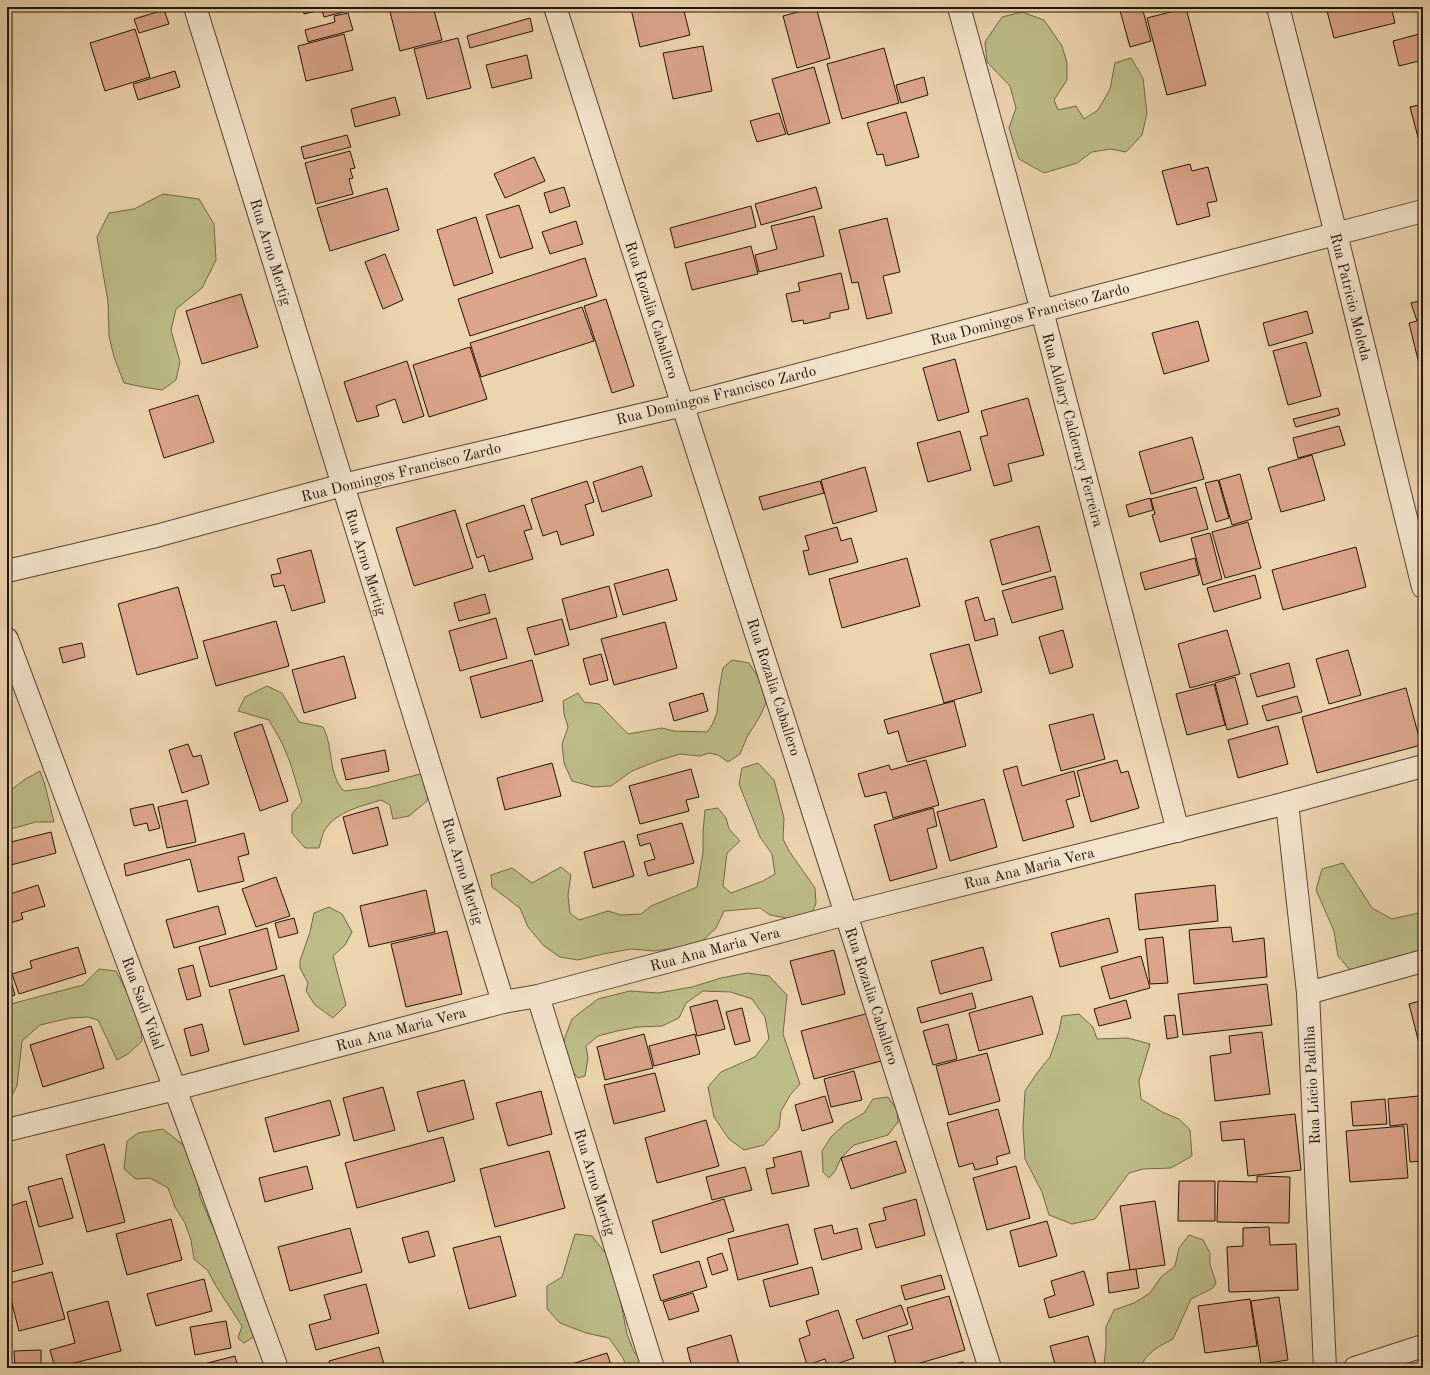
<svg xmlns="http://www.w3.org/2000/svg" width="1430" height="1375" font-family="'Old Standard TT',serif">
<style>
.green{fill:#bcbc88;stroke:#706848}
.building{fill:#dba48b;stroke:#231409}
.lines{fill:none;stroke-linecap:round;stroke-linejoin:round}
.street-casing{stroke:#554432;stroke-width:24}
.street{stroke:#f3e3cb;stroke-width:22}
.labels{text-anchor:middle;stroke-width:3;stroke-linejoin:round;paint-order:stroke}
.street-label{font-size:15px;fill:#231409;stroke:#f3e3cb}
</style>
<rect width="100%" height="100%" fill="#ecd4af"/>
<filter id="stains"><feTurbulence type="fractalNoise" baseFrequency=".005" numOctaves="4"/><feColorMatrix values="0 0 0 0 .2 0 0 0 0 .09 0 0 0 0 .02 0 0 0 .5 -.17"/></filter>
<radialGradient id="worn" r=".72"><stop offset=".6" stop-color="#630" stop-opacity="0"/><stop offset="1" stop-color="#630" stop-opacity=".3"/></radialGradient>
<g class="green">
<path d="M1022 12 1044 20 1062 46 1067 63V80L1054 100 1058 110 1076 106 1084 119 1098 110 1110 89 1115 63 1131 58 1143 78 1147 113 1142 135 1126 152 1110 149 1092 152 1077 163 1044 173 1019 159 1009 128 1016 108 1010 86 987 62 985 42 1002 17Z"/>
<path d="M163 194 199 199 214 224 216 260 202 288 176 309 171 330 180 362 176 380 162 390 143 387 124 383 114 357 109 336 108 302 97 237 109 213 134 209Z"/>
<path d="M732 660 749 663 761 682 766 703 759 718 747 737 740 754 728 762 718 755 709 753 700 756 680 754 657 761 632 771 611 786 594 787 572 781 564 763 562 744 568 727 564 714 563 701 578 693 584 702 599 704 628 734 662 728 674 731 707 732 712 725 717 713 719 690 723 668Z"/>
<path d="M267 686 282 693 299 722 323 727C334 747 327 773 344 791L367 788 424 773 429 787 427 801 409 816 393 819 390 805 381 800C362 806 338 811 326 828 322 833 321 842 319 848H305L292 833V814L302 802 290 762 282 743 269 720 238 711 245 697Z"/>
<path d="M758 763 774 780 784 818 783 839 789 851 815 888 816 903 811 916 798 920 770 915 760 908 724 911 716 928 700 943 682 947 654 951 631 949 603 954 578 960 560 957 544 946 528 927 520 908 492 887 491 875 512 868 532 883 561 867 571 875 568 895 570 913 579 920 608 911 621 915 641 914 651 906 697 887 703 853V832L705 810 718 808 726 818 729 829 740 841 727 853 723 886 731 893 763 881 775 874 772 854 760 837 739 784 742 768Z"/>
<path d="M40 771 45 785 54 822H36L7 830V793L24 780Z"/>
<path d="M1343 863 1372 908 1392 919 1423 912V954L1351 971 1338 956 1334 931 1316 890 1322 869Z"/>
<path d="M329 907 342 914 352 932 345 945 333 956 346 1005 333 1018 315 1005 306 991 308 983 300 968V961L310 932 314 913Z"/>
<path d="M99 969 116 971 139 1015 142 1041 128 1054 117 1060 98 1020 88 1017 70 1018 40 1025 22 1041 17 1086 7 1104V1005L83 985Z"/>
<path d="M747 973 769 976 787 995 783 1034 800 1084 791 1094 781 1111 779 1128 764 1145 744 1150 729 1139 714 1117 708 1087 721 1072 755 1057 769 1039 765 1017 752 999 731 992 703 991 686 1003 679 1018 662 1026 638 1027 617 1031 598 1036 586 1046 588 1058 585 1076 578 1078 568 1066 564 1040 572 1019 598 999 630 991 658 993 692 987 721 978Z"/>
<path d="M1079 1014 1093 1027 1097 1039 1128 1038 1150 1044 1139 1081 1141 1099 1162 1112 1179 1119 1190 1130 1192 1156 1171 1168 1143 1169 1129 1173 1095 1219 1072 1224 1049 1215 1042 1192 1025 1159 1023 1128 1025 1091 1037 1073 1050 1057 1059 1031 1062 1016Z"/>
<path d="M888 1097 897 1110 898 1122 888 1135 854 1145 841 1158 835 1171 829 1178 823 1172 822 1151 831 1137 845 1124 864 1113 873 1099Z"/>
<path d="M163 1129 187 1148 196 1172 200 1197 212 1225 229 1246 255 1336 244 1343 238 1338 242 1326 216 1286 208 1271 194 1259 191 1240 185 1223 175 1207 168 1188 150 1178 136 1179 124 1169 127 1141 138 1133Z"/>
<path d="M575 1234 592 1236 607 1255 619 1293 627 1334 634 1352 647 1368H627L623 1358 609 1338 586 1333 560 1323 547 1309V1286L562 1277Z"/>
<path d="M1189 1235 1203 1240 1210 1253V1264L1216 1283 1213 1288 1191 1299 1173 1339C1159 1346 1146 1353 1140 1368H1106L1104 1365 1106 1345V1327L1114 1310 1134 1303 1150 1293 1161 1277 1175 1266 1179 1248Z"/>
</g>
<g class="building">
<path d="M302 7H320L321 10 304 14Z"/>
<path d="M321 7H363L324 17Z"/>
<path d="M392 7H433L442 40 400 51 389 8Z"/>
<path d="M641 7H683L690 35 640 47 631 9Z"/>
<path d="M816 7 830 58 797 68 783 16Z"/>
<path d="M1119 7H1142L1151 41 1130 47Z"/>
<path d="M1326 7H1391L1395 23 1334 38Z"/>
<path d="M1186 8 1206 85 1167 95 1147 18Z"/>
<path d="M164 10 169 24 139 33 134 19Z"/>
<path d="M348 13 353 30 308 42 305 30 335 22 334 16Z"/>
<path d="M530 18 533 31 470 48 467 36Z"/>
<path d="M135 29 150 77 105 91 90 43Z"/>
<path d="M1423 33V60L1399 66 1393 41Z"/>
<path d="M344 34 353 70 306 81 298 46Z"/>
<path d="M458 38 471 88 427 99 414 49Z"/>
<path d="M703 46 712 91 673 99 663 53Z"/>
<path d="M884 48 899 103 842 119 827 64Z"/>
<path d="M527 55 532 78 492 88 486 65Z"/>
<path d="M814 67 830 123 788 135 772 79Z"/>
<path d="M175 71 180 87 138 100 133 84Z"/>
<path d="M924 77 928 95 901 103 896 85Z"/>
<path d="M395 97 400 115 355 127 351 109Z"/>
<path d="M1423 104V156L1410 107Z"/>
<path d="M906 112 919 157 886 166 883 154 877 155 867 123Z"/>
<path d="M779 113 786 134 757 142 750 121Z"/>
<path d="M347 135 351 147 304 159 301 147Z"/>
<path d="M350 151 355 168 350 169 353 178 349 179 353 194 316 204 305 163Z"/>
<path d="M534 157 545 181 505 198 494 174Z"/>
<path d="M1190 164 1192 171 1208 167 1217 201 1207 203 1210 216 1177 225 1162 171Z"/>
<path d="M564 187 570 206 550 213 544 193Z"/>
<path d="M816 187 822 208 761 225 755 204Z"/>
<path d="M387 188 399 230 330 251 317 208Z"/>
<path d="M519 205 533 248 500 258 486 215Z"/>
<path d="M751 206 756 227 675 248 670 228Z"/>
<path d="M814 216 824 256 759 272 755 255 777 249 771 226Z"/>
<path d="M476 217 493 273 454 286 437 230Z"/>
<path d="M887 218 900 272 883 276 892 313 867 319 858 282 852 283 839 230Z"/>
<path d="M576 221 583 244 550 254 542 232Z"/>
<path d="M751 246 758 274 692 290 685 263Z"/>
<path d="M385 254 403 300 383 309 365 262Z"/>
<path d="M585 258 597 296 470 336 458 299Z"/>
<path d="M841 273 849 309 830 313V318L804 324 803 320 792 322 786 294 800 291 798 283Z"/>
<path d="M241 294 258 347 202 364 186 311Z"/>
<path d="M606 299 634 386 612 393 584 306Z"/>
<path d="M1423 300V371L1421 372 1409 323 1417 321 1411 303Z"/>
<path d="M582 307 594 341 481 377 470 343Z"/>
<path d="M1307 311 1313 333 1269 346 1263 323Z"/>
<path d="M1198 321 1209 361 1164 374 1152 333Z"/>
<path d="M1306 342 1321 396 1288 405 1273 351Z"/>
<path d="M470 347 487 399 429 417 413 365Z"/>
<path d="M955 359 969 412 938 421 923 368Z"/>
<path d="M407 361 424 416 403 423 395 399 376 406 379 416 357 422 344 382Z"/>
<path d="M198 395 214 442 164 458 149 410Z"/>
<path d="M1028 398 1044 455 1008 464 1012 481 994 486 980 437 988 435 981 411Z"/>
<path d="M1338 408 1340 415 1296 427 1293 419Z"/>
<path d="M1339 426 1345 445 1298 458 1293 438Z"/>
<path d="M960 431 971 470 928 482 917 443Z"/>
<path d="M1192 437 1204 479 1151 494 1139 452Z"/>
<path d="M1312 455 1325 500 1281 512 1268 468Z"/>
<path d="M642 466 652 496 602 512 593 482Z"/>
<path d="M865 467 877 511 833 524 821 480Z"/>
<path d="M1240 474 1252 519 1232 525 1219 480Z"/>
<path d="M1218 480 1229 518 1216 522 1205 483Z"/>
<path d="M587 481 594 502 585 505 594 535 561 545 557 531 543 536 531 499Z"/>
<path d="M820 481 824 493 763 510 759 497Z"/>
<path d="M1196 487 1208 529 1160 542 1152 515 1155 514 1151 499Z"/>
<path d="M1150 498 1153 510 1129 517 1126 505Z"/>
<path d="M524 505 532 529 524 531 533 559 489 572 484 555 477 558 466 524Z"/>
<path d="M455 510 473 568 414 586 396 528Z"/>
<path d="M1248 522 1261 568 1225 578 1212 532Z"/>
<path d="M1039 526 1051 571 1002 585 990 540Z"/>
<path d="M837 527 841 541 851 538 858 562 809 575 803 551 809 550 805 536Z"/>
<path d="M1210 533 1222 579 1203 585 1191 538Z"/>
<path d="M1356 547 1366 587 1283 610 1272 570Z"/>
<path d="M311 550 325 602 292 611 284 585 274 587 271 575 281 573 277 559Z"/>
<path d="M907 558 920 606 842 628 829 579Z"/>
<path d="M1195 558 1199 575 1145 590 1140 573Z"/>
<path d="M668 569 677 600 623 615 614 584Z"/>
<path d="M1255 575 1261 598 1214 612 1207 588Z"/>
<path d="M1055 576 1063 609 1012 623 1002 591Z"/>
<path d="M609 586 617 617 570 630 562 599Z"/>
<path d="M178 587 198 658 137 675 118 604Z"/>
<path d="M485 594 490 613 459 621 454 603Z"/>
<path d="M978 597 985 621 994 618 998 635 975 641 965 601Z"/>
<path d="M496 618 507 658 460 671 449 631Z"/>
<path d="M562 619 569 645 535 655 527 628Z"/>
<path d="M276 621 289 666 216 686 203 641Z"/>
<path d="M665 622 677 668 614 685 601 639Z"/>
<path d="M1063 630 1073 667 1050 674 1039 637Z"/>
<path d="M1227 630 1240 674 1190 688 1178 644Z"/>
<path d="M82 643 85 657 63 663 59 648Z"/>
<path d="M969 644 982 692 944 703 930 654Z"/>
<path d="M1348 650 1361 695 1329 704 1316 659Z"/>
<path d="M601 654 608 680 590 685 583 659Z"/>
<path d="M344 656 356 698 304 713 292 670Z"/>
<path d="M532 660 543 701 481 718 470 677Z"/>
<path d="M1289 663 1295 687 1257 697 1250 674Z"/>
<path d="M1235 677 1248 724 1227 730 1215 683Z"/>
<path d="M1214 684 1225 725 1187 735 1176 694Z"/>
<path d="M1406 688 1421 745 1317 773 1302 717Z"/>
<path d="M703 693 708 711 674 721 669 703Z"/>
<path d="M1297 696 1302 712 1267 721 1262 706Z"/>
<path d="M954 701 966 746 907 762 898 731 888 734 884 720Z"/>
<path d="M1093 714 1105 759 1061 771 1049 725Z"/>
<path d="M262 724 288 801 260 811 234 733Z"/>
<path d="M1278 726 1288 764 1238 778 1228 740Z"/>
<path d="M188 744 193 757 201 755 209 784 182 793 169 750Z"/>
<path d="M385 750 389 771 346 780 341 759Z"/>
<path d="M926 760 939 805 893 818 886 792 865 797 858 774 889 765 891 770Z"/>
<path d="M1117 760 1121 773 1128 771 1139 808 1091 822 1077 771Z"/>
<path d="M552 763 561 796 505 810 497 778Z"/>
<path d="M1017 766 1022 786 1074 771 1080 796 1066 800 1074 827 1023 841 1003 770Z"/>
<path d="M691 769 699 797 686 800 689 811 640 824 629 786Z"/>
<path d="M984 799 997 847 950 861 937 812Z"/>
<path d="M187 800 196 842 167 848 158 807Z"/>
<path d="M153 804 160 828 149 831 147 823 134 826 130 809Z"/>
<path d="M378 807 388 845 353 854 343 817Z"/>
<path d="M933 808 937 826 927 829 937 868 890 881 874 825Z"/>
<path d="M682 823 694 863 648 876 644 862 655 859 650 843 640 846 637 835Z"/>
<path d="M51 832 56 853 7 866V843Z"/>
<path d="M244 833 249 854 238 857 244 881 198 892 190 859 126 876 124 864Z"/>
<path d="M624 841 634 876 593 888 584 852Z"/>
<path d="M276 877 290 916 256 927 242 889Z"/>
<path d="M38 885 45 906 21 913 23 919 7 924V895Z"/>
<path d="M1215 885 1218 921 1139 930 1135 894Z"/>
<path d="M426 890 435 932 369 947 360 906Z"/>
<path d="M218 906 226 934 174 948 166 920Z"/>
<path d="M294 918 298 933 279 938 275 923Z"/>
<path d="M1109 918 1118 952 1060 967 1051 933Z"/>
<path d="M1231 927 1233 942 1264 938 1267 977 1194 984 1189 930Z"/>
<path d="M267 928 277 969 210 987 199 947Z"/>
<path d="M447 931 462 994 406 1007 391 944Z"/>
<path d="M1163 937 1168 983 1150 984 1145 939Z"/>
<path d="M78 947 86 973 19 994 12 974 32 968 30 961Z"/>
<path d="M983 947 992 980 940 994 931 961Z"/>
<path d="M834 950 845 994 802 1005 790 961Z"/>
<path d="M1141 956 1150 988 1110 999 1101 967Z"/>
<path d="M193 965 201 996 187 1000 178 969Z"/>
<path d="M7 968 15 995 7 997Z"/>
<path d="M284 975 299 1031 244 1045 229 990Z"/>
<path d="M1267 984 1272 1025 1183 1035 1178 994Z"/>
<path d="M972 993 976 1008 921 1023 917 1008Z"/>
<path d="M1032 996 1043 1034 979 1051 969 1013Z"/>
<path d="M717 1000 725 1029 697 1036 690 1007Z"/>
<path d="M1126 1000 1131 1018 1099 1026 1094 1009Z"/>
<path d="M1423 1000V1059L1409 1004Z"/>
<path d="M742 1008 750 1041 735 1045 726 1012Z"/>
<path d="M869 1013 881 1061 814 1079 801 1031Z"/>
<path d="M1175 1015 1178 1037 1167 1039 1164 1016Z"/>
<path d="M202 1024 209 1051 191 1056 184 1029Z"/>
<path d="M948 1024 957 1059 933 1065 923 1031Z"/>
<path d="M91 1026 104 1068 43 1087 30 1045Z"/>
<path d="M1262 1032 1270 1094 1215 1101 1210 1056 1231 1053 1229 1036Z"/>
<path d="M644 1034 653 1068 605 1080 597 1047Z"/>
<path d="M695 1034 700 1054 654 1066 649 1046Z"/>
<path d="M987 1053 1000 1101 949 1115 936 1066Z"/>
<path d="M854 1071 862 1100 831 1107 824 1079Z"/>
<path d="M655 1073 665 1111 614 1124 604 1085Z"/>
<path d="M464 1080 474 1119 428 1132 417 1092Z"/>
<path d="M383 1087 395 1130 354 1141 343 1098Z"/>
<path d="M541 1091 552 1134 508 1146 496 1103Z"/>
<path d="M825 1096 833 1122 802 1131 795 1105Z"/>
<path d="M1419 1096 1423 1161 1410 1162 1407 1124 1390 1126 1388 1099Z"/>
<path d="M1385 1099 1387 1124 1353 1126 1351 1102Z"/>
<path d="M330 1100 340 1135 274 1152 265 1118Z"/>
<path d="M998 1109 1010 1153 996 1157 998 1164 975 1170 973 1163 959 1167 947 1123Z"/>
<path d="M1295 1114 1301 1170 1248 1176 1244 1139 1222 1141 1220 1122Z"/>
<path d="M706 1120 719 1166 657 1183 645 1138Z"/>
<path d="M1404 1126 1408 1178 1350 1182 1346 1131Z"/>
<path d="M443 1137 455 1181 357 1208 345 1163Z"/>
<path d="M896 1141 906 1172 851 1189 841 1158Z"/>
<path d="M104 1144 125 1222 87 1232 66 1155Z"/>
<path d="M549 1151 565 1208 495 1227 480 1169Z"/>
<path d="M801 1151 809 1186 772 1194 766 1169 775 1167 773 1158Z"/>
<path d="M307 1166 313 1189 265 1202 259 1178Z"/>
<path d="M1016 1166 1030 1218 987 1230 973 1178Z"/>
<path d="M745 1167 752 1190 712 1200 706 1177Z"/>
<path d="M1257 1176 1290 1177 1289 1223 1217 1222 1218 1181 1257 1182Z"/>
<path d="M62 1178 73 1218 39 1227 28 1187Z"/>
<path d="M1179 1181H1215V1221H1178Z"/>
<path d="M724 1199 734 1231 661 1253 652 1221Z"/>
<path d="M916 1199 925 1235 876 1248 869 1224 886 1220 883 1208Z"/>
<path d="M26 1201 43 1264 7 1273V1207Z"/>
<path d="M1155 1201 1165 1265 1130 1270 1120 1206Z"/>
<path d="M171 1219 182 1260 127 1275 116 1234Z"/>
<path d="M1047 1221 1057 1256 1019 1267 1010 1231Z"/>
<path d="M788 1224 798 1264 738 1280 728 1239Z"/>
<path d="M832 1225 834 1234 857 1228 862 1249 822 1260 814 1229Z"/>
<path d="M1269 1227 1270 1245 1296 1244 1298 1290 1229 1292 1227 1247 1243 1246V1228Z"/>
<path d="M350 1228 362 1272 290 1291 278 1247Z"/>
<path d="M428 1231 435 1256 409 1263 402 1238Z"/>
<path d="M500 1236 516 1296 469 1309 453 1248Z"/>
<path d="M722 1253 728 1270 712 1275 707 1258Z"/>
<path d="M699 1261 707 1287 661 1301 653 1275Z"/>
<path d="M812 1267 819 1294 770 1307 763 1280Z"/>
<path d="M1136 1269 1139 1288 1109 1293 1107 1273Z"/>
<path d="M1084 1271 1094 1305 1049 1318 1044 1299 1055 1295 1051 1281Z"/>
<path d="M52 1272 65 1319 19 1331 7 1284Z"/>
<path d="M941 1275 945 1289 905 1300 901 1286Z"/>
<path d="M204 1279 212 1311 156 1326 147 1294Z"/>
<path d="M366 1284 379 1333 316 1350 309 1325 331 1319 324 1295Z"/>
<path d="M693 1293 699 1311 669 1320 663 1302Z"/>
<path d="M949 1296 965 1350 903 1368H897L888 1336 913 1329 907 1308Z"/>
<path d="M1279 1297 1288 1360 1261 1364 1251 1301Z"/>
<path d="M1250 1299 1257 1346 1205 1353 1198 1306Z"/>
<path d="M108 1301 121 1351 55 1368 50 1350 75 1343 67 1312Z"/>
<path d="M901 1305 908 1324 863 1339 856 1320Z"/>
<path d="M838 1310 854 1358 828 1367 825 1359 807 1365 799 1339 810 1335 806 1321Z"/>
<path d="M226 1321 231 1348 195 1355 190 1327Z"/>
<path d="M731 1335 740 1368H692L687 1348Z"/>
<path d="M1088 1336 1097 1368H1056L1050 1346Z"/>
<path d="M379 1347 385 1368H331L329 1361Z"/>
<path d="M41 1350V1368H15L14 1351Z"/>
<path d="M607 1353 612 1368H562V1367Z"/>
<path d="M235 1356 238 1368H192V1367Z"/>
<path d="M963 1362 964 1368H934Z"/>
<path d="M141 1363 142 1368H121Z"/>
</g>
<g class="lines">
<defs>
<g id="street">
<path d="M195 7 503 1002"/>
<path d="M555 7 846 914 990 1368"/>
<path d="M959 7 1042 311 1178 831"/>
<path d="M1278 7 1336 234 1423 587"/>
<path d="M7 571 156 536 343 485 683 405 1423 211"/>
<path d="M7 639 175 1089 277 1368"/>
<path d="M1287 803 1308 993 1325 1368"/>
<path d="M1308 993 1423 961"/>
<path d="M538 996 653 1368"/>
<path d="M7 1130 175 1089 503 1002 538 996 846 914 1287 803 1423 766"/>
<path d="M1355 1368 1423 1346"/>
</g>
</defs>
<use href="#street" class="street-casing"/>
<use href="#street" class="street"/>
</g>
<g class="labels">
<g class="street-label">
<text transform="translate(271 252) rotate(73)" y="5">Rua Arno Mertig</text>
<text transform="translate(1351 297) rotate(76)" y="5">Rua Patricio Moleda</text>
<text transform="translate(652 310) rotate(72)" y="5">Rua Rozalia Caballero</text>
<text transform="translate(1030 314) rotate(-15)" y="5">Rua Domingos Francisco Zardo</text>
<text transform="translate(716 395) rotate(-14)" y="5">Rua Domingos Francisco Zardo</text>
<text transform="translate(1073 430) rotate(75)" y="5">Rua Aldary Calderary Ferreira</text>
<text transform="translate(401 472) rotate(-14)" y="5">Rua Domingos Francisco Zardo</text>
<text transform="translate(366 562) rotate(73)" y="5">Rua Arno Mertig</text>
<text transform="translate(774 687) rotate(72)" y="5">Rua Rozalia Caballero</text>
<text transform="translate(1029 868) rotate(-14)" y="5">Rua Ana Maria Vera</text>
<text transform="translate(463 871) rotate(73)" y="5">Rua Arno Mertig</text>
<text transform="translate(715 949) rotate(-15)" y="5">Rua Ana Maria Vera</text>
<text transform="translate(872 996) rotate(72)" y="5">Rua Rozalia Caballero</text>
<text transform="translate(143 1003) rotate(70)" y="5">Rua Sadi Vidal</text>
<text transform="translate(401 1029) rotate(-15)" y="5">Rua Ana Maria Vera</text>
<text transform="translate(1312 1085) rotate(-93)" y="5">Rua Lúcio Padilha</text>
<text transform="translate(595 1182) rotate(73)" y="5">Rua Arno Mertig</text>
</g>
</g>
<rect width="1430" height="1375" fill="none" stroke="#ecd4af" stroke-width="24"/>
<rect x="8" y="8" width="1414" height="1359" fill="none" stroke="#231409" stroke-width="2"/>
<rect x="12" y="12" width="1406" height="1351" fill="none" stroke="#231409"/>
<rect width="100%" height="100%" filter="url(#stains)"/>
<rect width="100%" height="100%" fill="url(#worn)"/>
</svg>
